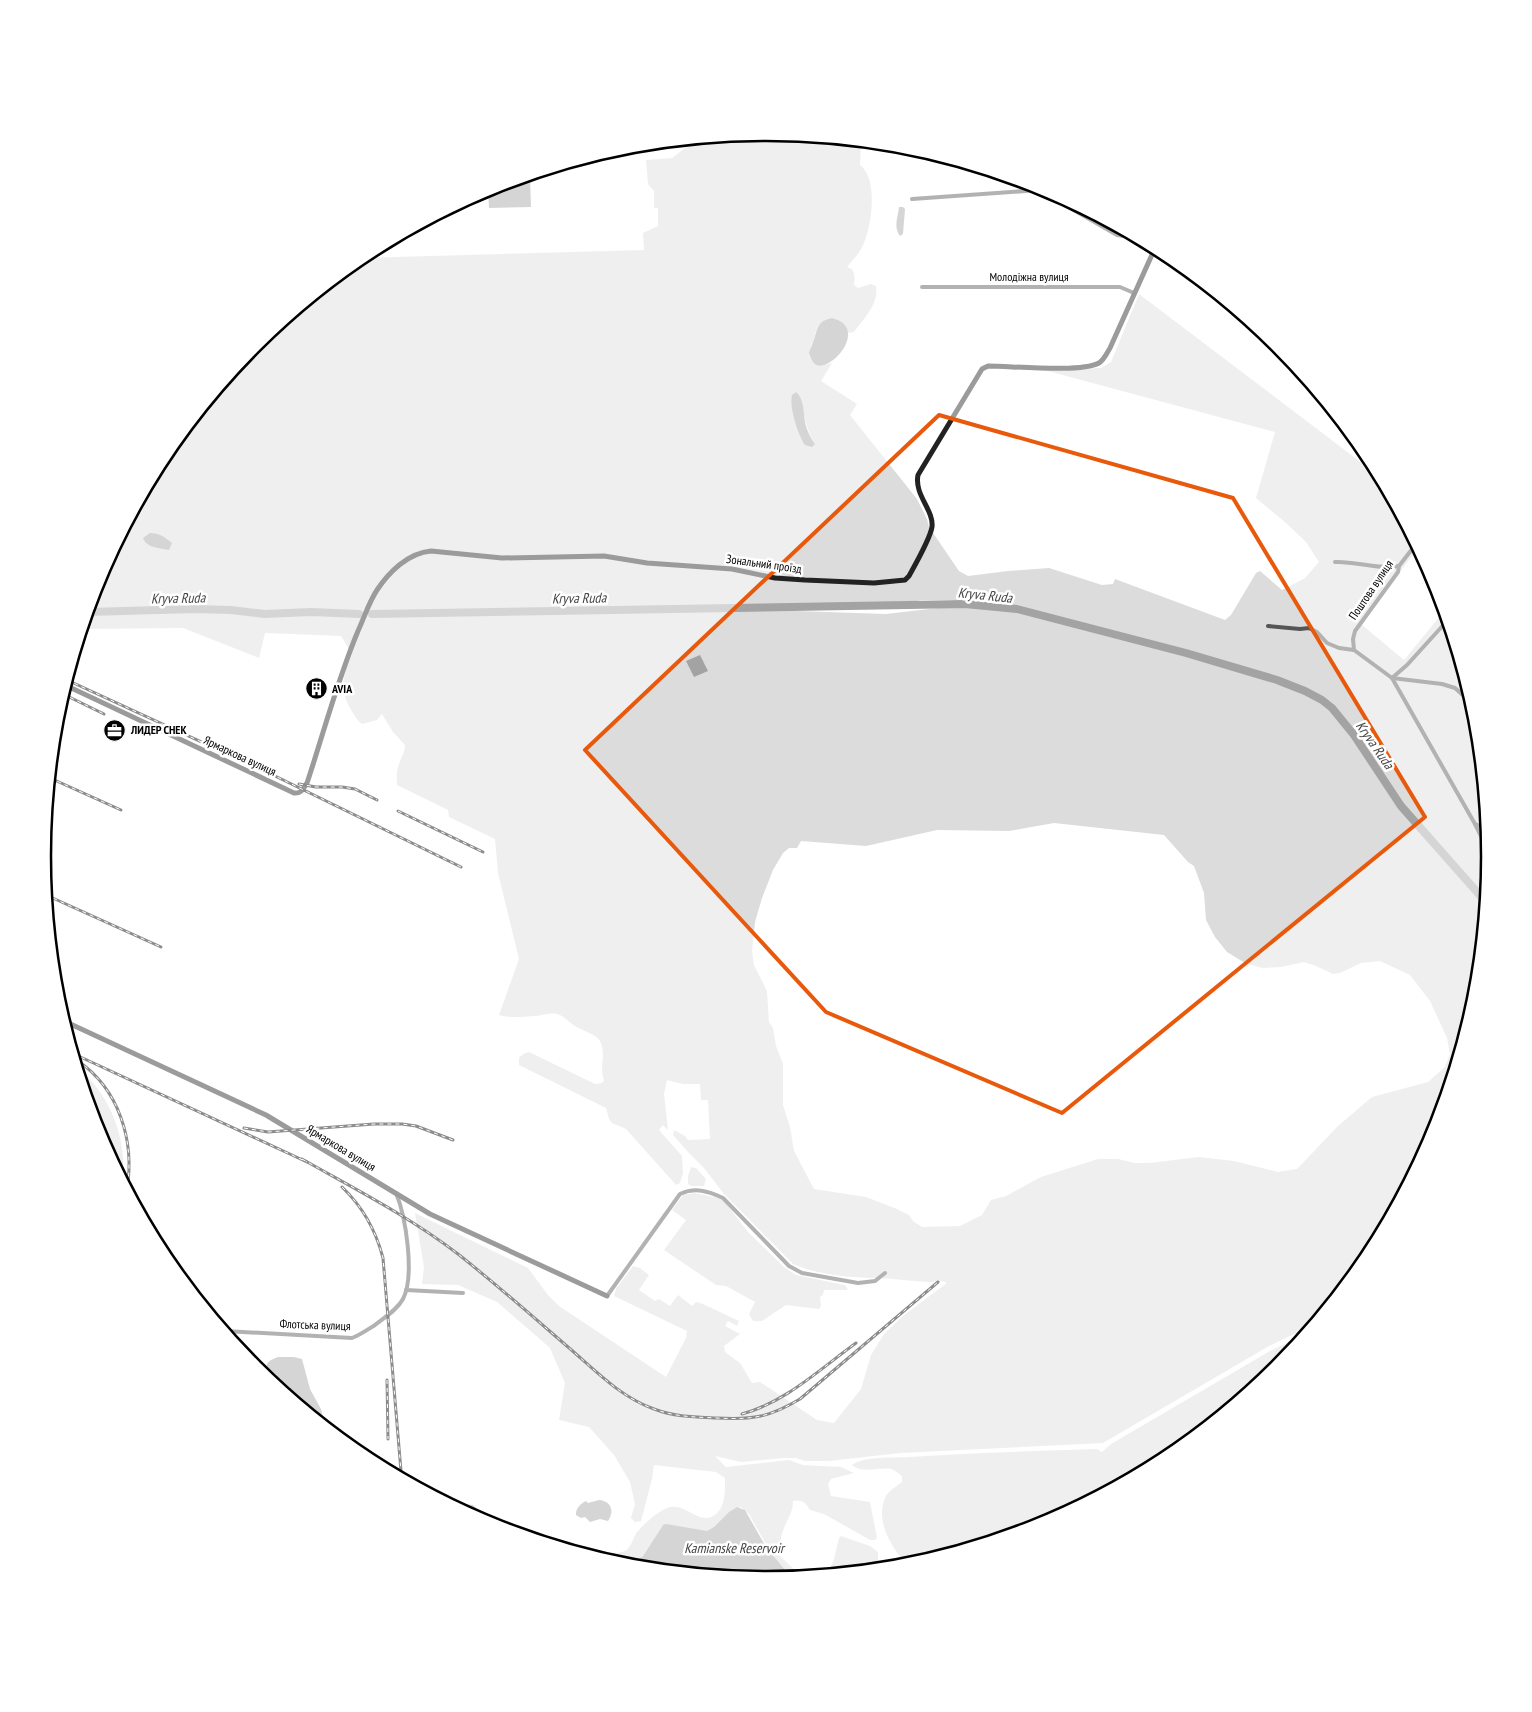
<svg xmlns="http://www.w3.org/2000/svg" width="1532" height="1712" font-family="'PT Sans Narrow',sans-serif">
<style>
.green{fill:#dcdcdc;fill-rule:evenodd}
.water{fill:#a3a3a3}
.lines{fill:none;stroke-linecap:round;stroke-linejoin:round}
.river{stroke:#a3a3a3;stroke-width:8}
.street{stroke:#555;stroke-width:4}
.secondary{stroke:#222;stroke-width:5}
.rail-casing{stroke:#000;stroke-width:3}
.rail{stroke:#fff;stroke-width:1;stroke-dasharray:4;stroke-linecap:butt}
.marked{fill:none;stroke:#e8590c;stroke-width:4;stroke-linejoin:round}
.labels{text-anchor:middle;stroke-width:5;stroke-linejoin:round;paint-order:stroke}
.street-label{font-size:12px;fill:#000;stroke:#fff}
.poi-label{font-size:12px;font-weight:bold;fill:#000;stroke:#fff;text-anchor:start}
.water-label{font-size:14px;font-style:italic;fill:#444;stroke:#fff}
.rim{fill:none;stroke:#000;stroke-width:2.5}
</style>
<rect width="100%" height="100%" fill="#fff"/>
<g class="green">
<path d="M766 133 861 142 860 165C879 179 872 230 861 249 857 256 852 261 847 267L852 269C855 275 855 278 854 285L858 288 871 284 876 286C879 304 864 318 854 332L849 333C840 318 825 311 816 331 814 336 814 341 811 346L824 365 832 363 821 381 857 404 850 415 917 499 927 519 929 527 959 571 968 576 1008 571 1049 568 1102 585 1113 584 1115 579 1225 620 1231 615 1256 573 1260 571 1282 590 1305 578 1319 562 1306 542 1286 523 1256 498 1275 432 1044 370 1101 368 1111 362 1139 294 1379 476 1418 548 1361 624 1404 660 1441 615 1446 617 1476 715 1489 856 1476 997 1434 1133 1367 1258 1313 1325 1269 1346 1103 1443 900 1453 829 1461H805L796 1458H783L741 1462 715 1456 726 1467 789 1460 803 1465 841 1467 854 1473 831 1479 828 1484 831 1496 870 1502 877 1538 875 1540H870L824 1514 810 1510C805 1502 803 1500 793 1501 793 1512 788 1518 784 1528 780 1537 780 1546 780 1556L801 1576 791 1577 772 1555 749 1514 741 1507C725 1510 723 1525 710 1530 700 1534 677 1527 666 1525H663L643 1556 636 1561 603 1559 572 1549C585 1551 613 1556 625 1551 631 1548 633 1538 637 1532 644 1524 657 1512 667 1508 685 1501 698 1525 713 1516 726 1509 725 1490 725 1478L716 1472 654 1465 652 1479 641 1521 635 1522 631 1518 635 1504 630 1482 614 1455 589 1427 559 1420 565 1383 550 1348 497 1302 458 1285 422 1284 424 1267 415 1213 528 1268 548 1295 559 1306 666 1377 686 1338 687 1331 614 1296 616 1289 633 1266 640 1268 649 1275 639 1290 655 1301 659 1299 670 1306 678 1295 692 1306 696 1302 703 1304 739 1321 737 1326 728 1321 725 1326 740 1334 724 1346 725 1352 740 1363 752 1383 760 1382 817 1420 834 1423 861 1389 871 1355 884 1334 904 1315 947 1283C939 1279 936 1282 928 1282 910 1281 892 1278 874 1278 846 1277 819 1275 793 1264L724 1194 704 1168 688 1152 673 1135 674 1130 685 1136 688 1140 710 1139 708 1101 707 1100H701L700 1084H683L667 1080 664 1094 668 1130 663 1125 659 1130 682 1156 683 1173 680 1183 676 1185 626 1129 612 1123 609 1119 606 1108 519 1065V1058L523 1054 529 1052 595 1084 602 1083 604 1080C599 1068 606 1056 601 1043 598 1035 586 1032 579 1028 571 1025 565 1016 557 1014 549 1012 541 1016 534 1016 525 1017 507 1018 499 1015L519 959 498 873 495 839 449 817 448 810 397 785C397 778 396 771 399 764 401 757 405 753 405 745L393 732 382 714 377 720 362 724C356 719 354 715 350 708 338 687 344 675 352 654L341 636 265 633 259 658 183 628 82 629 87 614H123L124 609H89L98 579 165 454 255 344 360 258 644 250 643 233 658 226V208H654V191L648 184 646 160 672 158 685 148 696 145 700 139ZM801 398C804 415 806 430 815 444L801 439ZM922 600H953L958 608H938L886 614 797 611 799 603 897 604ZM1054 823 1164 835 1188 862 1194 866 1204 893 1206 920 1215 937 1227 952 1245 963 1262 968 1281 967 1304 962 1316 966 1333 974 1340 973 1361 963 1380 961 1410 975 1430 1001 1447 1038 1450 1054 1445 1067 1428 1082 1372 1097 1338 1126 1297 1169 1278 1172 1234 1161 1198 1157 1150 1163H1135L1118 1159H1098L1041 1177 1006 1196 991 1200 982 1215 960 1226 922 1227 913 1221 909 1215 897 1209 866 1197 814 1189 794 1151 790 1127 783 1105V1064L776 1046 773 1028 769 1022 767 991 754 965 752 951 755 922 762 898 773 870 783 853 789 848H797L801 841 866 846 937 830 1009 831Z"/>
<path d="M78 1067C111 1097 126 1136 123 1180L97 1133Z"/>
<path d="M691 1167 696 1168 706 1179 704 1186H691L688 1184V1176Z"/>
<path d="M695 1193 718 1198 725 1202 748 1232 784 1267 796 1275 845 1285 848 1290H824L823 1295 820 1297 821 1306 819 1309 786 1305 762 1321H753L749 1314 755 1302 726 1286 716 1285 664 1250 686 1220 672 1210 683 1195Z"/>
<path d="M1305 1334 1277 1368 1168 1458 1043 1525 907 1565C892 1548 875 1522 885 1498 887 1492 897 1486 902 1482V1476C899 1474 895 1470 891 1469 879 1467 862 1474 852 1465 864 1456 893 1458 909 1457 971 1453 1034 1451 1097 1449L1102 1452 1111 1444 1270 1351Z"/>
<path d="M841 1536 870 1546 878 1552V1565L850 1564V1571L828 1573 834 1559 839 1538Z"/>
</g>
<g class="water">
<path d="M528 176H530L531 207 489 208 488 188Z"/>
<path d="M899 207H903L905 209 903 234 900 236C893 227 898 217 899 207Z"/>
<path d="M832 318C871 328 829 375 815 364 812 362 811 357 809 353 810 349 812 346 813 342 818 330 816 321 832 318Z"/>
<path d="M796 392C805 399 803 416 806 426 808 433 811 438 815 444L812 447 805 445C798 435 789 407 792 395Z"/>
<path d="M150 533C159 533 165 537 172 543L169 550C160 548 146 548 143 538Z"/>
<path d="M700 655 708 671 694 677 686 661Z"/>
<path d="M278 1357H294L302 1359 310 1389 321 1409 325 1426 304 1409 298 1397 285 1392 266 1377C268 1363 263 1363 278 1357Z"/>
<path d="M599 1500C611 1501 615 1511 608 1521L600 1519 590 1522 585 1517 581 1518 576 1515C575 1509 581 1503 586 1501L588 1503Z"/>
<path d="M447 1502 473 1505 477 1509V1518Z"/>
<path d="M737 1507 745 1510 766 1547 791 1577 766 1579 625 1566 603 1559 636 1561 643 1556 663 1525 666 1524 707 1531 714 1527 729 1512Z"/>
</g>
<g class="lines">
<g class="river">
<path d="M87 612 196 609 231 610 265 614 311 612 359 614"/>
<path d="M372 614 965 604 1017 609 1186 653 1277 680 1305 691 1322 700 1332 708 1354 735 1401 806 1485 901"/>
</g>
<g class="street">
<path d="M912 199 1039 190 1117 235 1140 239"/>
<path d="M1153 253 1257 327"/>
<path d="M922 287H1120L1134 293"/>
<path d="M1335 562C1357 561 1377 570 1399 566"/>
<path d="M1447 621 1407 665 1392 678 1442 684 1455 688 1466 698H1470"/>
<path d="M1268 626 1300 629 1309 628 1317 632 1327 643 1339 648 1354 650 1392 678 1475 824 1489 852"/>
<path d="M1354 650 1353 639 1355 631 1398 572 1399 566 1416 544"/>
<path d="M1475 824 1487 829"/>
<path d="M406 1290 463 1293"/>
<path d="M607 1296 680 1194C695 1187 708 1191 723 1198L789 1266 802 1273 858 1283 875 1281 885 1273"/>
<path d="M225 1331 352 1338C360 1335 367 1330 375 1325 385 1317 397 1310 403 1299 415 1276 406 1217 396 1193"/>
</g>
<g class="secondary">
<path d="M65 685 294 793C301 794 303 789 307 783 324 732 337 681 358 631 364 618 369 602 377 590 389 572 408 553 431 551L502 558 604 556 647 563 732 569 775 578 805 580 874 583 905 580 909 576C915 565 930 539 932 527 934 510 914 495 918 475L982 369 988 366C1012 366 1080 373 1099 363 1104 360 1107 353 1110 348L1155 248"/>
<path d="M64 1021 266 1115 430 1214 607 1296"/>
</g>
<defs>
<g id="rail">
<path d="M67 680 271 774 461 867"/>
<path d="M63 694 104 714"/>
<path d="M50 778 121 810"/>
<path d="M299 784 316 787H342L355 789 377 800"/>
<path d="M398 811 483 852"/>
<path d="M46 895 161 947"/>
<path d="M74 1054 307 1162"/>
<path d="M78 1061C119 1089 135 1141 127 1189"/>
<path d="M244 1128 268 1132 374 1124H402L416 1126 453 1140"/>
<path d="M302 1159C355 1189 410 1217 458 1254 496 1284 532 1316 568 1347 595 1370 620 1397 654 1409 675 1417 695 1417 717 1418 753 1420 770 1417 800 1399L938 1282"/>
<path d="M342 1187C362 1206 376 1231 383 1258L401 1471"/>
<path d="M387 1380 388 1439"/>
<path d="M742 1414C786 1402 820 1369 856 1343"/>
</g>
</defs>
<use href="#rail" class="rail-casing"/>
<use href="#rail" class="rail"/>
</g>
<path d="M0 0H1532V1712H0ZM939 415 1233 498 1425 817 1062 1113 826 1012 585 750Z" fill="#fff" fill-opacity=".55" fill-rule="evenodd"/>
<path class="marked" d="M939 415 1233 498 1425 817 1062 1113 826 1012 585 750Z"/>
<defs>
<symbol id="building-disc" viewBox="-11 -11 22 22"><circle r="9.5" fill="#000" stroke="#fff"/><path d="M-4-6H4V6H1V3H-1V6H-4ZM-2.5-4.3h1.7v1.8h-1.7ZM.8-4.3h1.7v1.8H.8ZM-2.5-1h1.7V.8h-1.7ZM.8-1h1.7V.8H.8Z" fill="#fff"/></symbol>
<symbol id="office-disc" viewBox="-11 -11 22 22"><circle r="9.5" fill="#000" stroke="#fff"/><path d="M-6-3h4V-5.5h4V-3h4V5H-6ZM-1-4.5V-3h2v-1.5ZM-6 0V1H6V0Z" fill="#fff"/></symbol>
</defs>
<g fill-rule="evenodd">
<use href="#building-disc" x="304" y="676" width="25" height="25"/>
<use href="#office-disc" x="102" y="718" width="25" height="25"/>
</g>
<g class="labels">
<g class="street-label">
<text x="1029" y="281">Молодіжна вулиця</text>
<text transform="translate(764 564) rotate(8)" y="4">Зональний проїзд</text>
<text transform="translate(1371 590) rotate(-56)" y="4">Поштова вулиця</text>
<text transform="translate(240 756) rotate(25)" y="4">Ярмаркова вулиця</text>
<text transform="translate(341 1148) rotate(31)" y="4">Ярмаркова вулиця</text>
<text transform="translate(315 1325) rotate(2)" y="4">Флотська вулиця</text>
</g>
<g class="poi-label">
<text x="332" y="693">AVIA</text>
<text x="131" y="734">ЛИДЕР СНЕК</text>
</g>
<g class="water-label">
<text transform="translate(985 595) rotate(6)" y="5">Kryva Ruda</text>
<text transform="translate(178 598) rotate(-1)" y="5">Kryva Ruda</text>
<text transform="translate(579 598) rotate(-1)" y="5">Kryva Ruda</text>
<text transform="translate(1375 745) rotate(55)" y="5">Kryva Ruda</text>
<text x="734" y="1553">Kamianske Reservoir</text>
</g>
</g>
<path d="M0 0H1532V1712H0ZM51 856a715 715 0 1 1 1430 0a715 715 0 1 1-1430 0Z" fill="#fff" fill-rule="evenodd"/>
<path class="rim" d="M51 856a715 715 0 1 1 1430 0a715 715 0 1 1-1430 0Z"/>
</svg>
